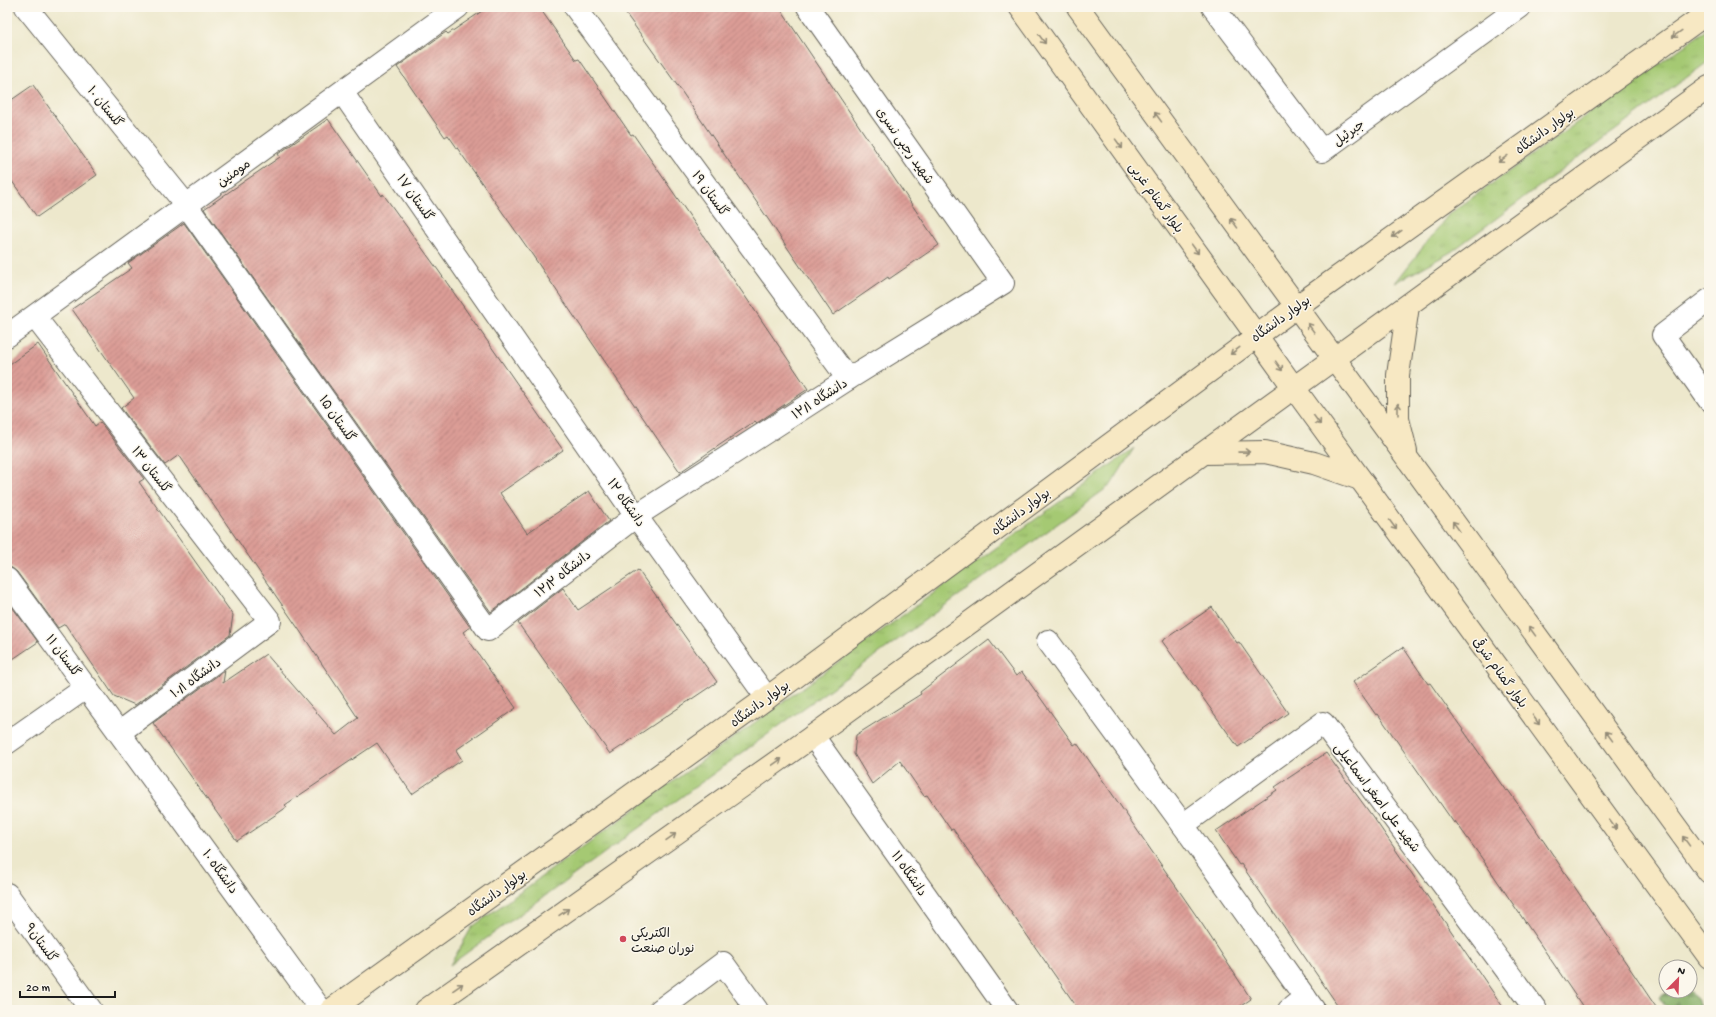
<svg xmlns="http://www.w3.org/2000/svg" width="1716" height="1017" font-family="'Gochi Hand','Playpen Sans Arabic',sans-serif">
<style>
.grass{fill:url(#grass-tufts);stroke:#607248}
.forest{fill:url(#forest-firs);stroke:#506440}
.building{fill:url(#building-hatch)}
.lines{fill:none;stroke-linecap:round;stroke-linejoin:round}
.street-casing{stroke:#65635a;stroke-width:24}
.secondary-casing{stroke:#65635a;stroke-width:24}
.street{stroke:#fff;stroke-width:22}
.secondary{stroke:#f7e8c3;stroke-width:22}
.oneway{stroke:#948c78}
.poi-dot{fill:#d1495b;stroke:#fbf7ec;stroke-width:1.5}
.labels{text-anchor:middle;stroke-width:3;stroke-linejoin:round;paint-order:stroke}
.street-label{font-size:13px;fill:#1c1c1c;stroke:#fbf7ec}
.poi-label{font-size:13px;fill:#1c1c1c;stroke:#fbf7ec;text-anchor:start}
</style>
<defs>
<pattern id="grass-tufts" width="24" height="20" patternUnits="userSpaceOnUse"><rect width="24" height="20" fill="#a5c973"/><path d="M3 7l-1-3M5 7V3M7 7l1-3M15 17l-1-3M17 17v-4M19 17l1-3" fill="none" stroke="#8dac63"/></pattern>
<pattern id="forest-firs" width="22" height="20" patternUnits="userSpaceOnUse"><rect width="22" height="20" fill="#84ad65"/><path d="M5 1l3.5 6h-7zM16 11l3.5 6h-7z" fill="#6b8c52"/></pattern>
<pattern id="building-hatch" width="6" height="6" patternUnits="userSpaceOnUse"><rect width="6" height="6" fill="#dc9d96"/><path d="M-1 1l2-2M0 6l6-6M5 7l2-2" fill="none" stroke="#b27f7a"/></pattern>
</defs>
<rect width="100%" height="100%" fill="#fbf7ec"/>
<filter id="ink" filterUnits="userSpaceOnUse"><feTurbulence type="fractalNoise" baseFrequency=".025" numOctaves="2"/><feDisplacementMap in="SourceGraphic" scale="8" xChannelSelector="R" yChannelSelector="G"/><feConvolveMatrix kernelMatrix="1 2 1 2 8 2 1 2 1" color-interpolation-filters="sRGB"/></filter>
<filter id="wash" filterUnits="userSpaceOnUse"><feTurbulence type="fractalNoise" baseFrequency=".012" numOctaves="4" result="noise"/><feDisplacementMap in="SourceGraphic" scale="16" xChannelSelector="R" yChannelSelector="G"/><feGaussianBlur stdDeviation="0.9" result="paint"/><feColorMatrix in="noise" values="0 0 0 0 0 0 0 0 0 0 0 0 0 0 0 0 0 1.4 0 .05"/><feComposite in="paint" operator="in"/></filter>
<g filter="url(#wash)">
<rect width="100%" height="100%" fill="#ede8cc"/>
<g class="grass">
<path d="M1709 28V61L1451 252 1395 283 1448 215Z"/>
<path d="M1134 448 1111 485 450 965 472 927Z"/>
</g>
<path class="forest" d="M1669 991H1690L1704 1010H1668L1660 997Z"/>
<g id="blocks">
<g class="building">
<path d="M488 7H539L576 60 579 59 631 135 633 134 758 315 808 389 757 423 755 421 680 472 529 250 448 135 445 137 397 67 446 32 448 34Z"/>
<path d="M621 7H779L939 245 889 279 888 277 833 315 682 92Z"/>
<path d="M33 85 97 175 37 217 7 174V103Z"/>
<path d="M328 119 382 196 383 194 438 270 563 450 500 493 527 533 589 491 609 521 491 612 204 209 280 157 278 154Z"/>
<path d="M184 223 470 627 463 632 516 708 456 750 462 760 412 794 377 743 285 805 287 807 237 841 153 723 225 670 223 683 266 654 336 735 358 718 300 631 179 455 165 465 121 408 134 398 72 309 132 268 128 263Z"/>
<path d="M38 344 95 426 100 422 144 479 139 482 233 615 230 635 135 705 114 696 65 624 58 628 17 572 12 568 7 567V366Z"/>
<path d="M638 570 717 682 610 754 518 623 563 588 578 610Z"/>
<path d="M7 600 38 642 7 663Z"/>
<path d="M1212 607 1237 643 1239 642 1288 713 1238 747 1162 641Z"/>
<path d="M989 640 1016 676 1022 672 1074 745 1077 743 1202 924 1251 999 1235 1010H1079L953 829 951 830 927 795 924 796 900 761 872 784 854 754 856 735 921 694 920 692Z"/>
<path d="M1403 647 1428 684 1430 683 1506 791 1508 790 1534 827 1658 1010H1585L1481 857 1455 821 1454 823 1378 714 1376 715 1353 682Z"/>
<path d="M1326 753 1378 824 1505 1010H1341L1241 864 1239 865 1216 831 1277 790 1275 787Z"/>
</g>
</g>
</g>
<g filter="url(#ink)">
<use href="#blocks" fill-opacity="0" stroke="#65635a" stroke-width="1"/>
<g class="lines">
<defs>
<g id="street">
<path d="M26 7 187 206 488 630 636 516 848 379 1003 283 808 7"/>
<path d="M575 7 848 379"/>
<path d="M1213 7 1322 151 1520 7"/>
<path d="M342 92 636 516 767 698"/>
<path d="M1709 300 1663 335 1709 400"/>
<path d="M35 317 270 621 120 732"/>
<path d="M7 336 458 7"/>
<path d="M7 579 321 1010"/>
<path d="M1048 641 1183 825 1314 1010"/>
<path d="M813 736 1007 1010"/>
<path d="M7 743 87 687"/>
<path d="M1183 825 1323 723 1536 1010"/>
<path d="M7 894 91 1010"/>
<path d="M660 1010 723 963 757 1010"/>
<path d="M1289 1010 1305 997"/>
</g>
<g id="secondary">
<path d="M1020 7 1294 388 1709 957"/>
<path d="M1078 7 1709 872"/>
<path d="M1406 451 1398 419V375L1408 306"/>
<path d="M1205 453 1265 452 1314 463 1360 479"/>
<path d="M331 1010 767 698 1296 307 1709 12"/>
<path d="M426 1010 813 736 1709 87"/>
</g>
</defs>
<use href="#street" class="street-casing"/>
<use href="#secondary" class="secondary-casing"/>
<use href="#street" class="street"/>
<use href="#secondary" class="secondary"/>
</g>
<defs><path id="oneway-shaft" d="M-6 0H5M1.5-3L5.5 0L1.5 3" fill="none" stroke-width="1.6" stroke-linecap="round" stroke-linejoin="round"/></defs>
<g class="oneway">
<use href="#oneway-shaft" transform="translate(1677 34) rotate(144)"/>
<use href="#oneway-shaft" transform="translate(1042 39) rotate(54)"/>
<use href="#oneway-shaft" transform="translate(1158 117) rotate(-126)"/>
<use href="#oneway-shaft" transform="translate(1119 144) rotate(54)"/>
<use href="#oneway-shaft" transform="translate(1503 159) rotate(144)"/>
<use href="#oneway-shaft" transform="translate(1234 223) rotate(-126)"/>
<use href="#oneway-shaft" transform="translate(1397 234) rotate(144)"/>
<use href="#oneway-shaft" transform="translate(1195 249) rotate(54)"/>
<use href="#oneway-shaft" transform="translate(1311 328) rotate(-126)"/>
<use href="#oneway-shaft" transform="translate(1235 351) rotate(143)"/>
<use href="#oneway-shaft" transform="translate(1279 366) rotate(55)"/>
<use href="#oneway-shaft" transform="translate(1398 409) rotate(-90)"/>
<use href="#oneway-shaft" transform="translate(1317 420) rotate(54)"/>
<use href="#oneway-shaft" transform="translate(1244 452) rotate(-1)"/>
<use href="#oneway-shaft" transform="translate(1393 525) rotate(54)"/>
<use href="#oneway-shaft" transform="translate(1456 526) rotate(-126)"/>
<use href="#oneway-shaft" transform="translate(1532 631) rotate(-126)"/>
<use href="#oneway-shaft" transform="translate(1536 720) rotate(54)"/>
<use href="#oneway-shaft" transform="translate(1609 736) rotate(-126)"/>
<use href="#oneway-shaft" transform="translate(777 762) rotate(-35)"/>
<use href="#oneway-shaft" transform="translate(1613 825) rotate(54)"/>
<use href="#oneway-shaft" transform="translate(671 837) rotate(-35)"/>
<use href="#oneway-shaft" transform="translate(1686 841) rotate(-126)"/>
<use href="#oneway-shaft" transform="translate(564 912) rotate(-35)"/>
<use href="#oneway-shaft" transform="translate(458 987) rotate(-35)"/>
</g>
</g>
<circle class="poi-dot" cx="623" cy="939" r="4"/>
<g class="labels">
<g class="street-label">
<text transform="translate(106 106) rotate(51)" y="5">گلستان ۱۰</text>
<text transform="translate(1544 130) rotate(-36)" y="5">بولوار دانشگاه</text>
<text transform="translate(1348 132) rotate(-36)" y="5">جبرئیل</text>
<text transform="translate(906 145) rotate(55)" y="5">شهید رجبی نسری</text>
<text transform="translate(233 172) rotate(-36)" y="5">مومنین</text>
<text transform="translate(711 193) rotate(54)" y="5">گلستان ۱۹</text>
<text transform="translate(416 197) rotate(55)" y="5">گلستان ۱۷</text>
<text transform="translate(1157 197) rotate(54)" y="5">بلوار گمنام غربی</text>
<text transform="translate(1280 318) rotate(-36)" y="5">بولوار دانشگاه</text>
<text transform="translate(819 398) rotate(-33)" y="5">دانشگاه ۱۲/۱</text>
<text transform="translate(338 418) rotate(55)" y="5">گلستان ۱۵</text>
<text transform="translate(152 469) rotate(52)" y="5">گلستان ۱۳</text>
<text transform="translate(627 502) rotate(55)" y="5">دانشگاه ۱۲</text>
<text transform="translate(1020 511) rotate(-37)" y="5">بولوار دانشگاه</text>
<text transform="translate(562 573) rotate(-38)" y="5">دانشگاه ۱۲/۲</text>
<text transform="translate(64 655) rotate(53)" y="5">گلستان ۱۱</text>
<text transform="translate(1501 672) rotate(54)" y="5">بلوار گمنام شرقی</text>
<text transform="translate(195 677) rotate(-36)" y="5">دانشگاه ۱۰/۱</text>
<text transform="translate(759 703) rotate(-36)" y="5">بولوار دانشگاه</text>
<text transform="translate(1378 797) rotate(53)" y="5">شهید علی اصغر اسماعیلی</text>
<text transform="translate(221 871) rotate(54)" y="5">دانشگاه ۱۰</text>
<text transform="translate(910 873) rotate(55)" y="5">دانشگاه ۱۱</text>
<text transform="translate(496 892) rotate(-36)" y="5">بولوار دانشگاه</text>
<text transform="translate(42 942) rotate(54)" y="5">گلستان۹</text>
</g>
<g class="poi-label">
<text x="631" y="937">الکتریکی<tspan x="631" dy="15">نوران صنعت</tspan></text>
</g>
</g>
<rect width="1716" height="1017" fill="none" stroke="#fbf7ec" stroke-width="24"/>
<g transform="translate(1678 979) rotate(23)"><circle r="19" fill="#fbf7ec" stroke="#a29f99"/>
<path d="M0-3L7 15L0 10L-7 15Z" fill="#d1495b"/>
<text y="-6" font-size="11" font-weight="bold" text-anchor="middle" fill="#1c1c1c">N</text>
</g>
<path d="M20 991v6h95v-6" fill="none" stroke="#1c1c1c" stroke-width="2"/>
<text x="26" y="991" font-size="12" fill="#1c1c1c" stroke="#fbf7ec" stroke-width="3" paint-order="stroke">20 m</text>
</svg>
